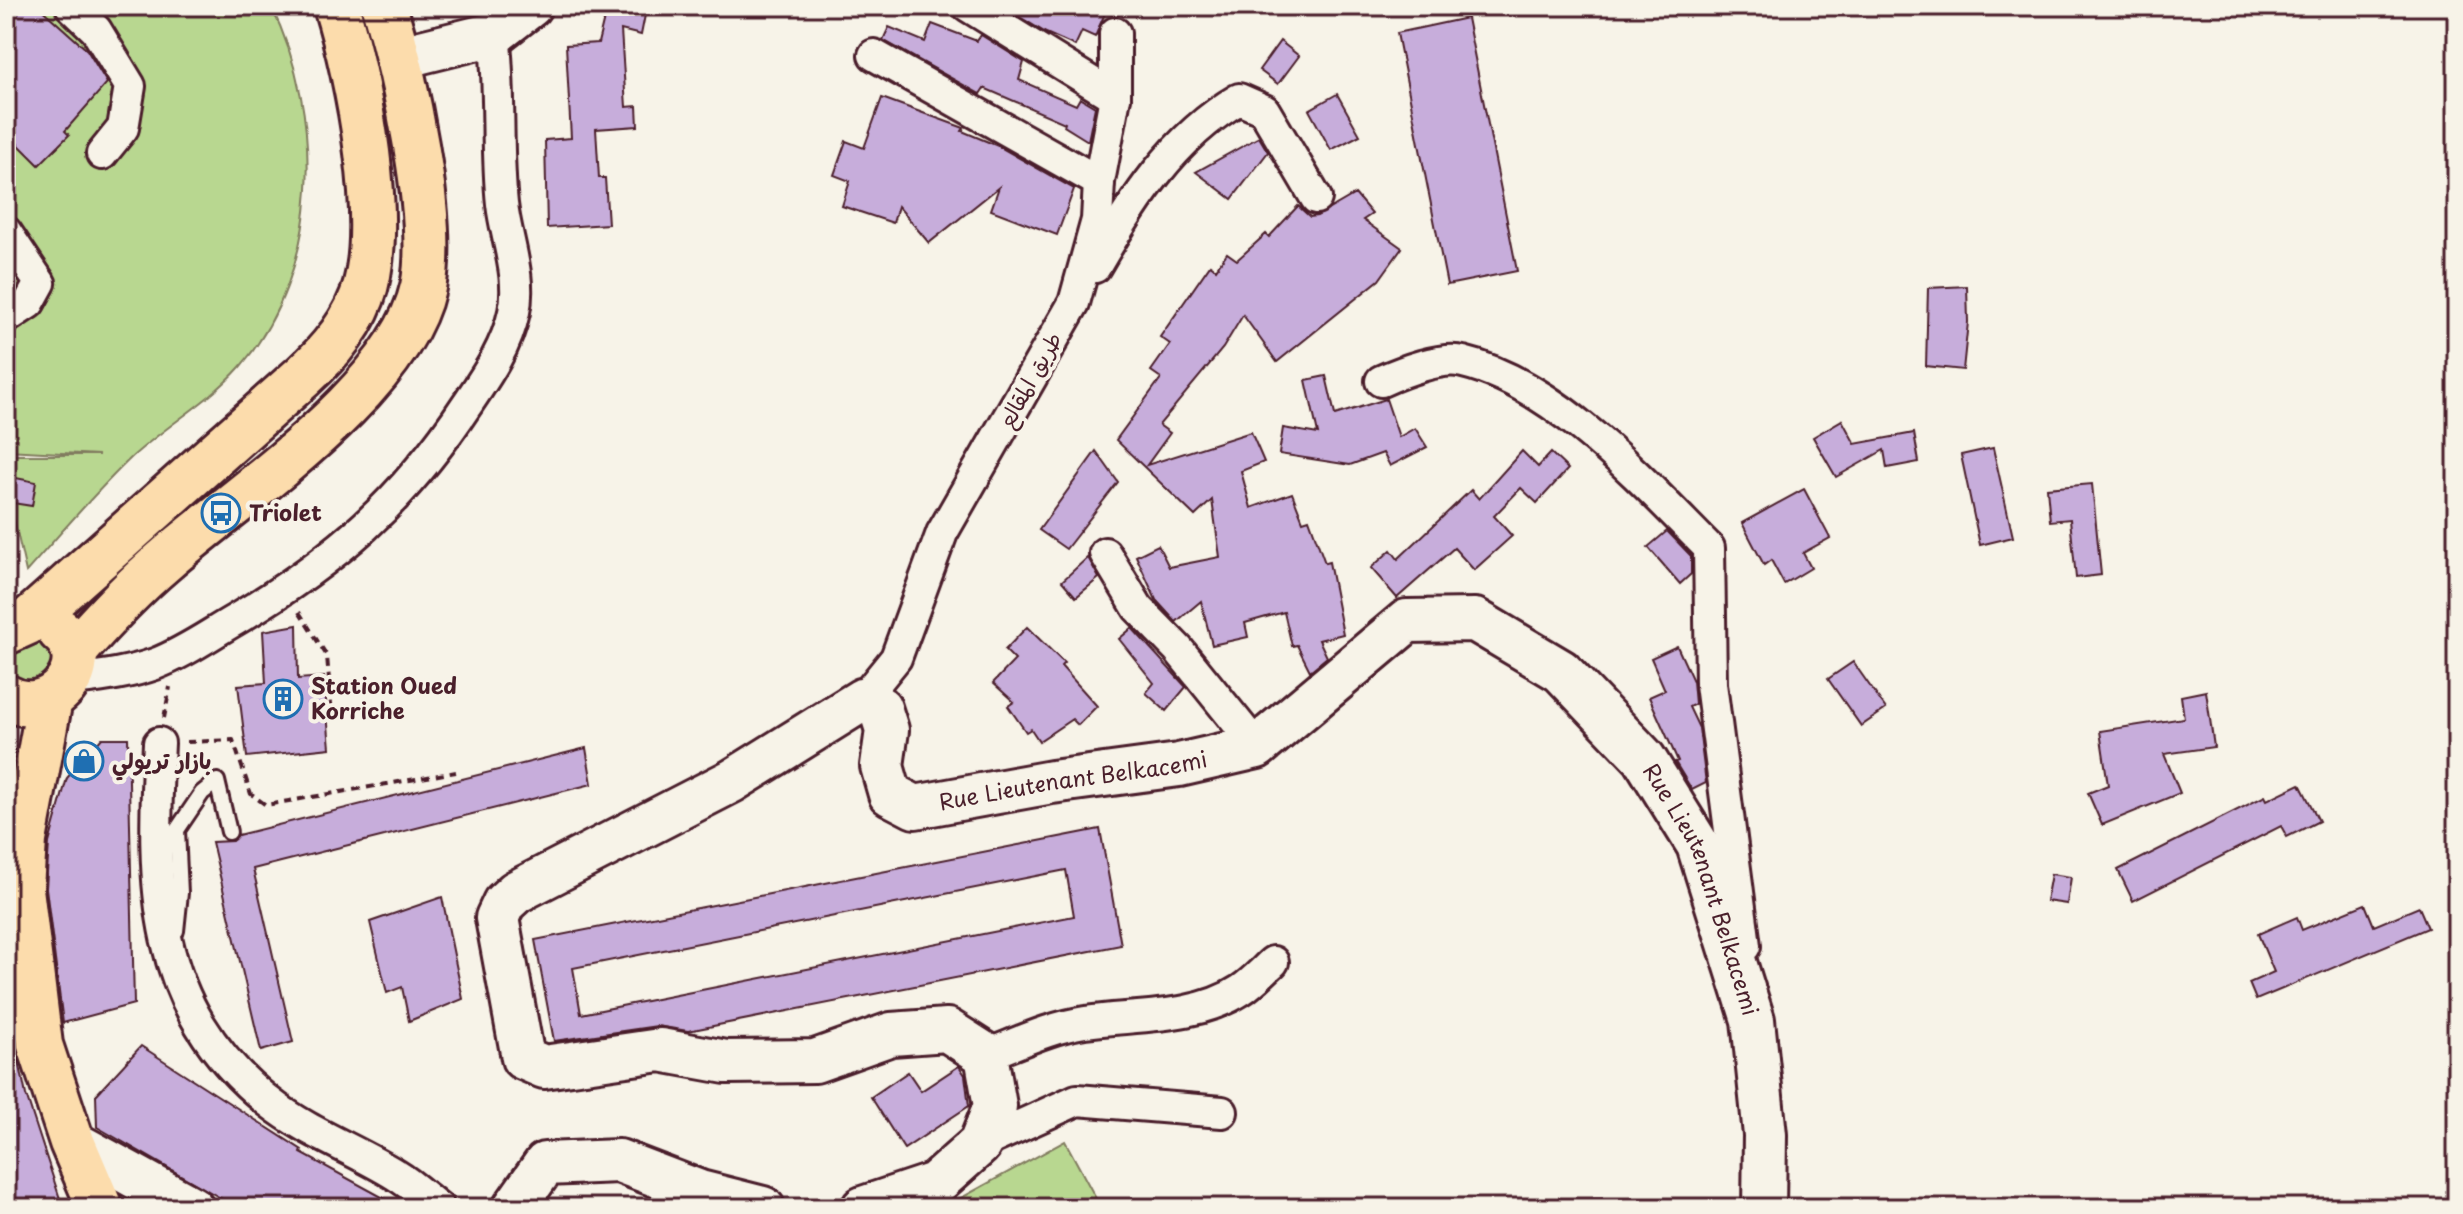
<svg xmlns="http://www.w3.org/2000/svg" width="2463" height="1214" font-family="'Playpen Sans','Playpen Sans Arabic',sans-serif">
<style>
.green{fill:#b8d790;stroke:#817b5e;stroke-width:2}
.building{fill:#c7addb;stroke:#4a1f2b;stroke-width:2;fill-rule:evenodd}
.lines{fill:none;stroke-linecap:round;stroke-linejoin:round}
.lane-casing{stroke:#4a1f2b;stroke-width:20}
.street-casing{stroke:#4a1f2b;stroke-width:36}
.secondary-casing{stroke:#4a1f2b;stroke-width:48}
.primary-casing{stroke:#4a1f2b;stroke-width:50}
.highway-casing{stroke:#4a1f2b;stroke-width:50}
.path{stroke:#4a1f2b;stroke-width:4;stroke-dasharray:8 6;stroke-linecap:butt}
.lane{stroke:#f7f3e8;stroke-width:14}
.street{stroke:#f7f3e8;stroke-width:30}
.secondary{stroke:#f7f3e8;stroke-width:42}
.primary{stroke:#fcdcac;stroke-width:44}
.highway{stroke:#fcdcac;stroke-width:44}
.labels{text-anchor:middle;stroke-width:8;stroke-linejoin:round;paint-order:stroke}
.street-label{font-size:22px;fill:#4a1f2b;stroke:#f7f3e8}
.poi-label{font-size:22px;font-weight:bold;fill:#4a1f2b;stroke:#f7f3e8;text-anchor:start}
</style>
<rect width="100%" height="100%" fill="#f7f3e8"/>
<filter id="ink" filterUnits="userSpaceOnUse"><feTurbulence type="fractalNoise" baseFrequency=".0125" numOctaves="2"/><feDisplacementMap in="SourceGraphic" scale="16" xChannelSelector="R" yChannelSelector="G"/><feConvolveMatrix kernelMatrix="1 2 1 2 8 2 1 2 1" color-interpolation-filters="sRGB"/></filter>
<g filter="url(#ink)">
<g class="green">
<path d="M6 6H271C325 115 323 271 240 367 210 401 167 425 133 456 95 492 61 533 26 572L6 483V455H99L6 450Z"/>
<path d="M25 636 59 643 52 683 20 680 14 674 10 657Z"/>
<path d="M1065 1141 1101 1208H943Z"/>
</g>
<g class="building">
<path d="M6 6H38L87 50 107 83 65 131 69 135 39 165 6 132Z"/>
<path d="M607 6 646 10 641 35 621 30 626 107 637 106 638 126 596 129 599 178H605L608 224 547 228 545 140 571 138 566 45 598 43Z"/>
<path d="M1002 6H1108L1095 37 1082 31 1075 46 1046 33Z"/>
<path d="M1467 18 1517 271 1447 285 1397 33Z"/>
<path d="M932 24 977 41 981 35 1024 62 1019 80 1076 105 1080 98 1095 107 1088 141 1064 126 1065 123 984 88 980 94 883 40 889 27 925 42Z"/>
<path d="M1280 41 1299 56 1278 84 1259 70Z"/>
<path d="M1337 94 1360 135 1331 150 1309 110Z"/>
<path d="M882 98 964 128 962 131 998 146 1074 189 1057 235 991 210 999 187 929 243 898 206 893 223 842 206 850 181 834 175 846 141 864 148Z"/>
<path d="M1259 137 1268 152 1232 199 1196 172Z"/>
<path d="M1355 194 1372 214 1363 220 1402 248 1379 280 1277 362 1243 315 1223 348 1159 425 1170 433 1147 465 1251 432 1264 462 1241 471 1251 508 1292 493 1303 521 1309 519 1325 563 1329 562 1343 634 1319 640 1327 657 1310 671 1297 645 1292 646 1284 612 1245 623 1248 637 1212 645 1201 601 1176 622 1156 600 1136 556 1158 545 1169 567 1220 557 1212 500 1195 516 1116 440 1161 378 1151 371 1170 344 1160 337 1210 265 1216 269 1227 253 1237 260 1266 234 1269 237 1298 206 1310 217 1317 216Z"/>
<path d="M1967 286 1968 322 1963 370 1926 366 1928 288Z"/>
<path d="M1326 376 1335 415 1386 399 1399 437 1415 428 1427 447 1390 466 1383 453 1350 465 1279 454 1283 428 1318 434 1306 380Z"/>
<path d="M1842 420 1855 444 1914 433 1919 462 1887 468 1884 450 1836 477 1813 437Z"/>
<path d="M1993 448 2013 537 1980 545 1961 455Z"/>
<path d="M1096 451 1118 482 1066 549 1039 530Z"/>
<path d="M1522 451 1538 467 1551 453 1568 469 1537 503 1521 488 1494 516 1512 536 1474 570 1454 548 1397 598 1371 568 1391 550 1398 559 1471 490 1479 499Z"/>
<path d="M6 476 36 482 32 506 6 502Z"/>
<path d="M2092 484 2101 575 2076 578 2070 519 2050 521 2047 488Z"/>
<path d="M1804 489 1830 538 1803 553 1811 568 1784 584 1771 560 1764 565 1742 523Z"/>
<path d="M1667 531 1691 556V574L1680 584 1648 547Z"/>
<path d="M1088 557 1099 578 1076 597 1062 581Z"/>
<path d="M297 625 298 679 324 677 330 748 247 757 238 685 266 683 263 631Z"/>
<path d="M1027 627 1064 663 1061 666 1097 706 1078 725 1072 719 1039 741 1031 729 1026 732 1008 706 1014 702 993 683 1015 660 1005 650Z"/>
<path d="M1132 628 1186 687 1166 711 1146 693 1154 683 1119 639Z"/>
<path d="M1677 646 1693 681 1695 704 1689 707 1699 728 1706 783 1692 790 1675 762 1678 761 1649 697 1665 690 1651 658Z"/>
<path d="M1853 662 1886 709 1861 726 1828 679Z"/>
<path d="M2206 691 2214 747 2164 754 2180 793 2102 825 2088 793 2108 785 2100 731 2184 718 2181 696Z"/>
<path d="M102 738H128L134 1004 63 1023 46 888 49 843 67 778Z"/>
<path d="M586 748 592 784 253 869 293 1042 261 1051 212 842 232 841 238 835Z"/>
<path d="M2300 784 2319 821 2287 837 2281 826 2133 901 2118 870 2265 796 2267 800Z"/>
<path d="M1100 829 1121 945 688 1031 657 1026 554 1041 535 940ZM1066 870 1074 916 581 1014 573 968Z"/>
<path d="M2051 874 2071 877 2067 904 2046 901Z"/>
<path d="M442 897 463 999 409 1021 402 987 387 993 370 922Z"/>
<path d="M2365 904 2374 926 2419 907 2428 928 2256 1000 2249 983 2274 972 2258 934 2297 917 2302 930Z"/>
<path d="M14 1037 26 1095 63 1208H6V1038Z"/>
<path d="M141 1046 302 1150 301 1153 402 1208H238L97 1127 96 1095Z"/>
<path d="M959 1066 965 1075 969 1106 904 1149 871 1097 908 1072 921 1091Z"/>
</g>
<g class="lines">
<defs>
<path id="lane" d="M176 931 180 893 177 830 202 793 217 781 229 832"/>
<g id="street">
<path d="M71 6 96 30 130 86 123 128 102 154"/>
<path d="M968 6 1115 97"/>
<path d="M874 55 1099 182"/>
<path d="M6 232 40 283 29 303 6 318"/>
<path d="M1095 267C1132 203 1173 137 1239 99L1264 110 1316 198"/>
<path d="M1381 381C1401 372 1442 356 1463 362 1556 384 1643 482 1709 548L1711 684 1745 946"/>
<path d="M1105 553 1138 608 1178 649 1257 747"/>
<path d="M66 681C96 677 127 674 155 664 184 653 209 635 235 620 337 559 402 503 468 403 487 375 507 346 514 312 522 277 506 239 502 204 496 148 501 91 494 34"/>
<path d="M862 700 896 658 942 533 1074 303 1097 220 1099 182 1115 97V33"/>
<path d="M159 743C152 883 149 1006 269 1102 308 1133 354 1149 396 1175 411 1184 425 1197 439 1208"/>
<path d="M986 1055C1018 1043 1051 1027 1085 1022 1135 1015 1197 1019 1241 990 1252 983 1263 971 1273 962"/>
<path d="M980 1144 1077 1100 1222 1112"/>
</g>
<g id="secondary">
<path d="M397 58 494 34 530 6"/>
<path d="M72 1142 192 1208"/>
<path d="M514 1208 545 1164 619 1161 700 1192 763 1208"/>
<path id="s1" d="M863 1208 935 1184 980 1144 995 1106 986 1055 947 1030 891 1034 815 1061 726 1062 660 1050 544 1067 523 1058 497 918 504 903 516 892 732 781 862 700 880 708 887 730 882 766 890 794 915 807 1052 782 1179 765 1257 747 1407 621 1475 620 1561 671 1644 758 1698 845 1753 1020 1765 1135 1764 1208"/>
</g>
<path id="primary" d="M50 699 24 840 21 889 40 1045 72 1142 100 1208"/>
<g id="highway">
<path d="M6 632 26 623 290 388C319 363 348 334 362 297 388 228 358 77 336 6"/>
<path d="M75 651C103 619 132 588 165 560 242 493 401 389 423 287 437 220 404 73 384 6"/>
<path d="M6 697C50 723 100 663 60 631"/>
</g>
</defs>
<use href="#lane" class="lane-casing"/>
<use href="#street" class="street-casing"/>
<use href="#secondary" class="secondary-casing"/>
<use href="#primary" class="primary-casing"/>
<use href="#highway" class="highway-casing"/>
<g class="path">
<path d="M299 612 327 656 332 716"/>
<path d="M164 718 170 687"/>
<path d="M187 742 233 740 251 794 266 805 456 772"/>
</g>
<use href="#lane" class="lane"/>
<use href="#street" class="street"/>
<use href="#secondary" class="secondary"/>
<use href="#primary" class="primary"/>
<use href="#highway" class="highway"/>
</g>
</g>
<defs>
<symbol id="bus-ring" viewBox="-11 -11 22 22"><circle r="9.5" fill="#f7f3e8" stroke="#1f6fb2" stroke-width="1.5"/><path d="M-5-6H5V4H4V6H2V4H-2V6H-4V4H-5ZM-3.5-4V0h7V-4ZM-3.5 1.2v1.5H-2V1.2ZM2 1.2v1.5H3.5V1.2Z" fill="#1f6fb2"/></symbol>
<symbol id="building-ring" viewBox="-11 -11 22 22"><circle r="9.5" fill="#f7f3e8" stroke="#1f6fb2" stroke-width="1.5"/><path d="M-4-6H4V6H1V3H-1V6H-4ZM-2.5-4.3h1.7v1.8h-1.7ZM.8-4.3h1.7v1.8H.8ZM-2.5-1h1.7V.8h-1.7ZM.8-1h1.7V.8H.8Z" fill="#1f6fb2"/></symbol>
<symbol id="shop-ring" viewBox="-11 -11 22 22"><circle r="9.5" fill="#f7f3e8" stroke="#1f6fb2" stroke-width="1.5"/><path d="M-5-2.5h2.3a2.7 3.5 0 0 1 5.4 0H5L5.5 6h-11ZM-1.5-2.5h3a1.5 2.3 0 0 0-3 0Z" fill="#1f6fb2"/></symbol>
</defs>
<g fill-rule="evenodd">
<use href="#bus-ring" x="199" y="491" width="44" height="44"/>
<use href="#building-ring" x="261" y="677" width="44" height="44"/>
<use href="#shop-ring" x="62" y="739" width="44" height="44"/>
</g>
<g class="labels">
<g class="street-label">
<text transform="translate(1030 380) rotate(-61)" y="8">طريق المقالع</text>
<text dy="8" stroke="none"><textPath href="#s1" startOffset="1576">Rue Lieutenant Belkacemi</textPath></text>
<text dy="8" stroke="none"><textPath href="#s1" startOffset="2392">Rue Lieutenant Belkacemi</textPath></text>
</g>
<g class="poi-label">
<text x="249" y="521">Triolet</text>
<text x="311" y="694">Station Oued<tspan x="311" dy="25">Korriche</tspan></text>
<text x="112" y="769">بازار تريولي</text>
</g>
</g>
<rect width="2463" height="1214" fill="none" stroke="#f7f3e8" stroke-width="32"/>
<rect x="16" y="16" width="2431" height="1182" fill="none" stroke="#4a1f2b" stroke-width="3" filter="url(#ink)"/>
</svg>
